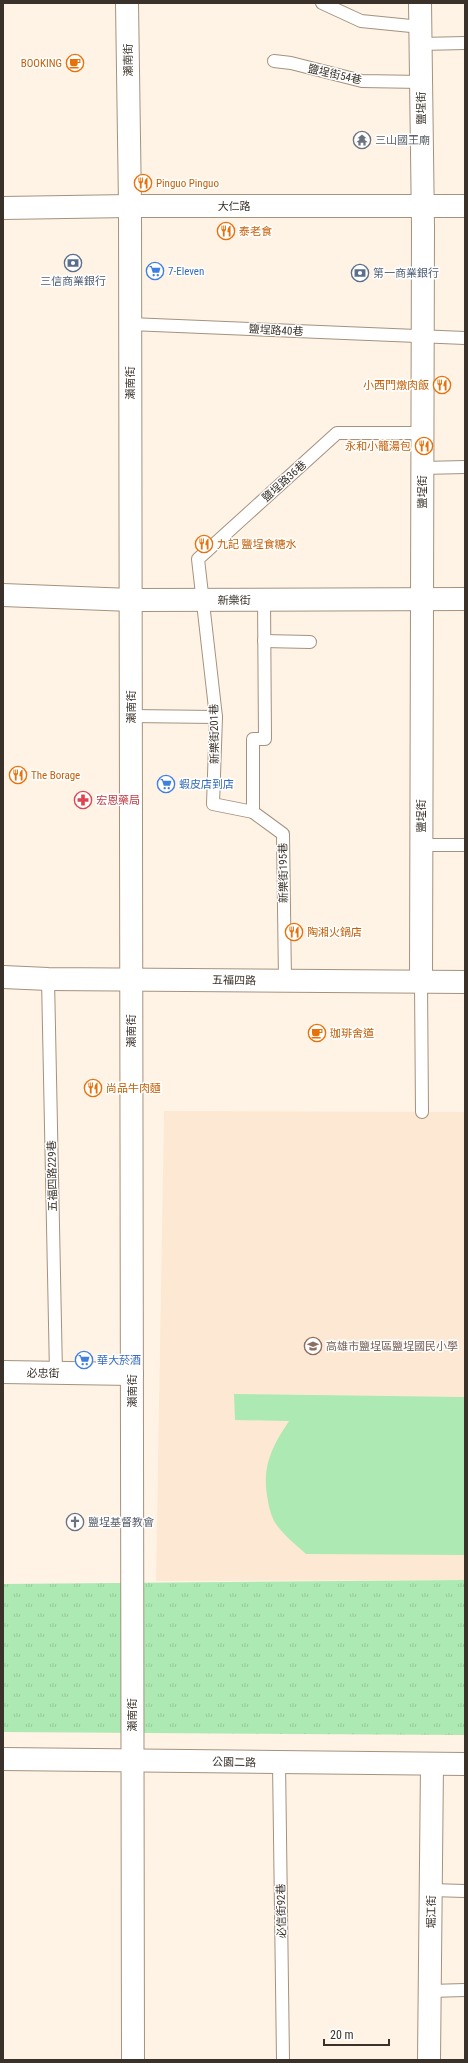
<svg xmlns="http://www.w3.org/2000/svg" width="468" height="2063" font-family="'Roboto Condensed','Noto Sans TC',sans-serif">
<style>
.built{fill:#fde9d3}
.grass{fill:#ade9b3}
.park{fill:url(#park-tufts)}
.lines{fill:none;stroke-linecap:round;stroke-linejoin:round}
.lane-casing{stroke:#a4927e;stroke-width:14}
.street-casing{stroke:#a4927e;stroke-width:24}
.secondary-casing{stroke:#a4927e;stroke-width:24}
.lane{stroke:#fff;stroke-width:12}
.street{stroke:#fff;stroke-width:22}
.secondary{stroke:#fff;stroke-width:22}
.labels{text-anchor:middle;stroke-width:3;stroke-linejoin:round;paint-order:stroke}
.street-label{font-size:11px;fill:#3a322a;stroke:#fff}
.food-label{font-size:11px;fill:#c56008;stroke:#fff;text-anchor:start}
.worship-label{font-size:11px;fill:#5b616d;stroke:#fff;text-anchor:start}
.shop-label{font-size:11px;fill:#366cbe;stroke:#fff;text-anchor:start}
.service-label{font-size:11px;fill:#4e5e75;stroke:#fff;text-anchor:start}
.health-label{font-size:11px;fill:#be3a42;stroke:#fff;text-anchor:start}
.education-label{font-size:11px;fill:#785e54;stroke:#fff;text-anchor:start}
</style>
<defs>
<pattern id="park-tufts" width="24" height="20" patternUnits="userSpaceOnUse"><rect width="24" height="20" fill="#ade9b3"/><path d="M3 7l-1-3M5 7V3M7 7l1-3M15 17l-1-3M17 17v-4M19 17l1-3" fill="none" stroke="#96c89a"/></pattern>
</defs>
<rect width="100%" height="100%" fill="#fff3e6"/>
<path class="built" d="M164 1111 465 1112V1580L156 1581Z"/>
<path class="grass" d="M234 1394 465 1397V1555L306 1554C295 1544 282 1534 274 1521 270 1513 268 1503 267 1495 262 1465 273 1445 289 1421L235 1420Z"/>
<path class="park" d="M465 1580V1735L3 1732V1584Z"/>
<g class="lines">
<defs>
<g id="lane">
<path d="M322 3 361 21 421 27"/>
<path d="M421 44 465 43"/>
<path d="M274 61 291 63 362 81 421 82"/>
<path d="M130 324 465 338"/>
<path d="M422 468 465 467"/>
<path d="M264 600 265 739H253V812L283 834 285 981"/>
<path d="M264 641 310 642"/>
<path d="M131 716 216 717"/>
<path d="M253 812 213 804 216 717 198 559 337 433H422"/>
<path d="M421 845H465"/>
<path d="M48 979 56 1373"/>
<path d="M421 982 422 1112"/>
<path d="M279 1762 283 2060"/>
<path d="M431 1890 465 1891"/>
<path d="M430 1991 465 1990"/>
</g>
<g id="street">
<path d="M127 3 130 206 133 2060"/>
<path d="M420 3 423 227 421 982"/>
<path d="M3 208 130 206H465"/>
<path d="M3 595 131 600 465 599"/>
<path d="M3 1372 132 1374"/>
<path d="M3 1759 465 1764"/>
<path d="M429 2060 432 1764"/>
</g>
<path id="secondary" d="M3 977 48 979 465 982"/>
</defs>
<use href="#lane" class="lane-casing"/>
<use href="#street" class="street-casing"/>
<use href="#secondary" class="secondary-casing"/>
<use href="#lane" class="lane"/>
<use href="#street" class="street"/>
<use href="#secondary" class="secondary"/>
</g>
<defs>
<symbol id="cafe-ring" viewBox="-11 -11 22 22"><circle r="9.5" fill="#fff" stroke="#e8710a" stroke-width="1.5"/><path d="M-5.5-4.5H6V0H3Q3 3.5 0 3.5H-2.5Q-5.5 3.5-5.5 0ZM3-3.2v2h1.7v-2ZM-6 4.5H4V6H-6Z" fill="#e8710a"/></symbol>
<symbol id="temple-ring" viewBox="-11 -11 22 22"><circle r="9.5" fill="#fff" stroke="#6b7280" stroke-width="1.5"/><path d="M0-6L5-2H3V0L6.5 2.5H4V6H1.5V3h-3V6H-4V2.5H-6.5L-3 0V-2H-5Z" fill="#6b7280"/></symbol>
<symbol id="restaurant-ring" viewBox="-11 -11 22 22"><circle r="9.5" fill="#fff" stroke="#e8710a" stroke-width="1.5"/><path d="M-5-6h1v4h1v-4h1v4h1v-4h1v5L-1.5 .5V6h-2V.5L-5-1ZM5-6V6H3V1.5H1.5Q1.5-4 5-6Z" fill="#e8710a"/></symbol>
<symbol id="bank-ring" viewBox="-11 -11 22 22"><circle r="9.5" fill="#fff" stroke="#5c6f8a" stroke-width="1.5"/><path d="M-6-4H6V4H-6ZM0-2.3a2.3 2.3 0 1 0 0 4.6a2.3 2.3 0 1 0 0-4.6Z" fill="#5c6f8a"/></symbol>
<symbol id="supermarket-ring" viewBox="-11 -11 22 22"><circle r="9.5" fill="#fff" stroke="#3f7fe0" stroke-width="1.5"/><path d="M-6-5.5h2.5l.6 2H6L4.5 2H-2.5L-4.4-4H-6ZM-1.5 3.2a1.3 1.3 0 1 0 .1 0ZM3 3.2a1.3 1.3 0 1 0 .1 0Z" fill="#3f7fe0"/></symbol>
<symbol id="pharmacy-ring" viewBox="-11 -11 22 22"><circle r="9.5" fill="#fff" stroke="#e0444e" stroke-width="1.5"/><path d="M-2-6h4v4h4v4h-4v4h-4v-4h-4v-4h4Z" fill="#e0444e"/></symbol>
<symbol id="school-ring" viewBox="-11 -11 22 22"><circle r="9.5" fill="#fff" stroke="#8d6e63" stroke-width="1.5"/><path d="M0-5L7-2L0 1L-7-2ZM-4 1L0 2.5L4 1V4Q0 6-4 4Z" fill="#8d6e63"/></symbol>
<symbol id="church-ring" viewBox="-11 -11 22 22"><circle r="9.5" fill="#fff" stroke="#6b7280" stroke-width="1.5"/><path d="M-1.2-6h2.4v3.5h3.3v2.4h-3.3V6h-2.4V-.1h-3.3v-2.4h3.3Z" fill="#6b7280"/></symbol>
</defs>
<g fill-rule="evenodd">
<use href="#cafe-ring" x="65" y="53" width="20" height="20"/>
<use href="#temple-ring" x="352" y="130" width="20" height="20"/>
<use href="#restaurant-ring" x="133" y="173" width="20" height="20"/>
<use href="#restaurant-ring" x="216" y="221" width="20" height="20"/>
<use href="#bank-ring" x="63" y="253" width="20" height="20"/>
<use href="#supermarket-ring" x="145" y="261" width="20" height="20"/>
<use href="#bank-ring" x="350" y="263" width="20" height="20"/>
<use href="#restaurant-ring" x="432" y="375" width="20" height="20"/>
<use href="#restaurant-ring" x="414" y="436" width="20" height="20"/>
<use href="#restaurant-ring" x="194" y="534" width="20" height="20"/>
<use href="#restaurant-ring" x="8" y="765" width="20" height="20"/>
<use href="#supermarket-ring" x="156" y="774" width="20" height="20"/>
<use href="#pharmacy-ring" x="73" y="790" width="20" height="20"/>
<use href="#restaurant-ring" x="284" y="922" width="20" height="20"/>
<use href="#cafe-ring" x="307" y="1023" width="20" height="20"/>
<use href="#restaurant-ring" x="83" y="1078" width="20" height="20"/>
<use href="#school-ring" x="303" y="1336" width="20" height="20"/>
<use href="#supermarket-ring" x="74" y="1350" width="20" height="20"/>
<use href="#church-ring" x="65" y="1512" width="20" height="20"/>
</g>
<g class="labels">
<g class="street-label">
<text transform="translate(128 60) rotate(-91)" y="4">瀨南街</text>
<text transform="translate(335 74) rotate(13)" y="4">鹽埕街54巷</text>
<text transform="translate(421 108) rotate(-91)" y="4">鹽埕街</text>
<text x="234" y="210">大仁路</text>
<text transform="translate(276 330) rotate(3)" y="4">鹽埕路40巷</text>
<text transform="translate(130 383) rotate(-90)" y="4">瀨南街</text>
<text transform="translate(284 481) rotate(-42)" y="4">鹽埕路36巷</text>
<text transform="translate(422 492) rotate(-90)" y="4">鹽埕街</text>
<text x="234" y="604">新樂街</text>
<text transform="translate(131 707) rotate(-90)" y="4">瀨南街</text>
<text transform="translate(214 734) rotate(-91)" y="4">新樂街201巷</text>
<text transform="translate(421 816) rotate(-90)" y="4">鹽埕街</text>
<text transform="translate(283 873) rotate(-91)" y="4">新樂街195巷</text>
<text transform="translate(234 980) rotate(1)" y="4">五福四路</text>
<text transform="translate(131 1031) rotate(-90)" y="4">瀨南街</text>
<text transform="translate(52 1176) rotate(-91)" y="4">五福四路229巷</text>
<text transform="translate(43 1373) rotate(1)" y="4">必忠街</text>
<text transform="translate(132 1391) rotate(-90)" y="4">瀨南街</text>
<text transform="translate(132 1715) rotate(-90)" y="4">瀨南街</text>
<text transform="translate(234 1762) rotate(1)" y="4">公園二路</text>
<text transform="translate(281 1911) rotate(-91)" y="4">必信街92巷</text>
<text transform="translate(431 1912) rotate(-90)" y="4">堀江街</text>
</g>
<g class="food-label">
<text x="62" y="67" text-anchor="end">BOOKING</text>
<text x="156" y="187">Pinguo Pinguo</text>
<text x="239" y="235">泰老食</text>
<text x="429" y="389" text-anchor="end">小西門燉肉飯</text>
<text x="411" y="450" text-anchor="end">永和小籠湯包</text>
<text x="217" y="548">九記 鹽埕食糖水</text>
<text x="31" y="779">The Borage</text>
<text x="307" y="936">陶湘火鍋店</text>
<text x="330" y="1037">珈琲舍道</text>
<text x="106" y="1092">尚品牛肉麵</text>
</g>
<g class="worship-label">
<text x="375" y="144">三山國王廟</text>
<text x="88" y="1526">鹽埕基督教會</text>
</g>
<g class="shop-label">
<text x="168" y="275">7-Eleven</text>
<text x="179" y="788">蝦皮店到店</text>
<text x="97" y="1364">華大菸酒</text>
</g>
<g class="service-label">
<text x="373" y="277">第一商業銀行</text>
<text x="73" y="285" text-anchor="middle">三信商業銀行</text>
</g>
<g class="health-label">
<text x="96" y="804">宏恩藥局</text>
</g>
<g class="education-label">
<text x="326" y="1350">高雄市鹽埕區鹽埕國民小學</text>
</g>
</g>
<rect width="468" height="2063" fill="none" stroke="#3a322a" stroke-width="8"/>
<path d="M324 2039v6h65v-6" fill="none" stroke="#3a322a" stroke-width="2"/>
<text x="330" y="2039" font-size="12" fill="#3a322a" stroke="#ffffff" stroke-width="3" paint-order="stroke">20 m</text>
</svg>
